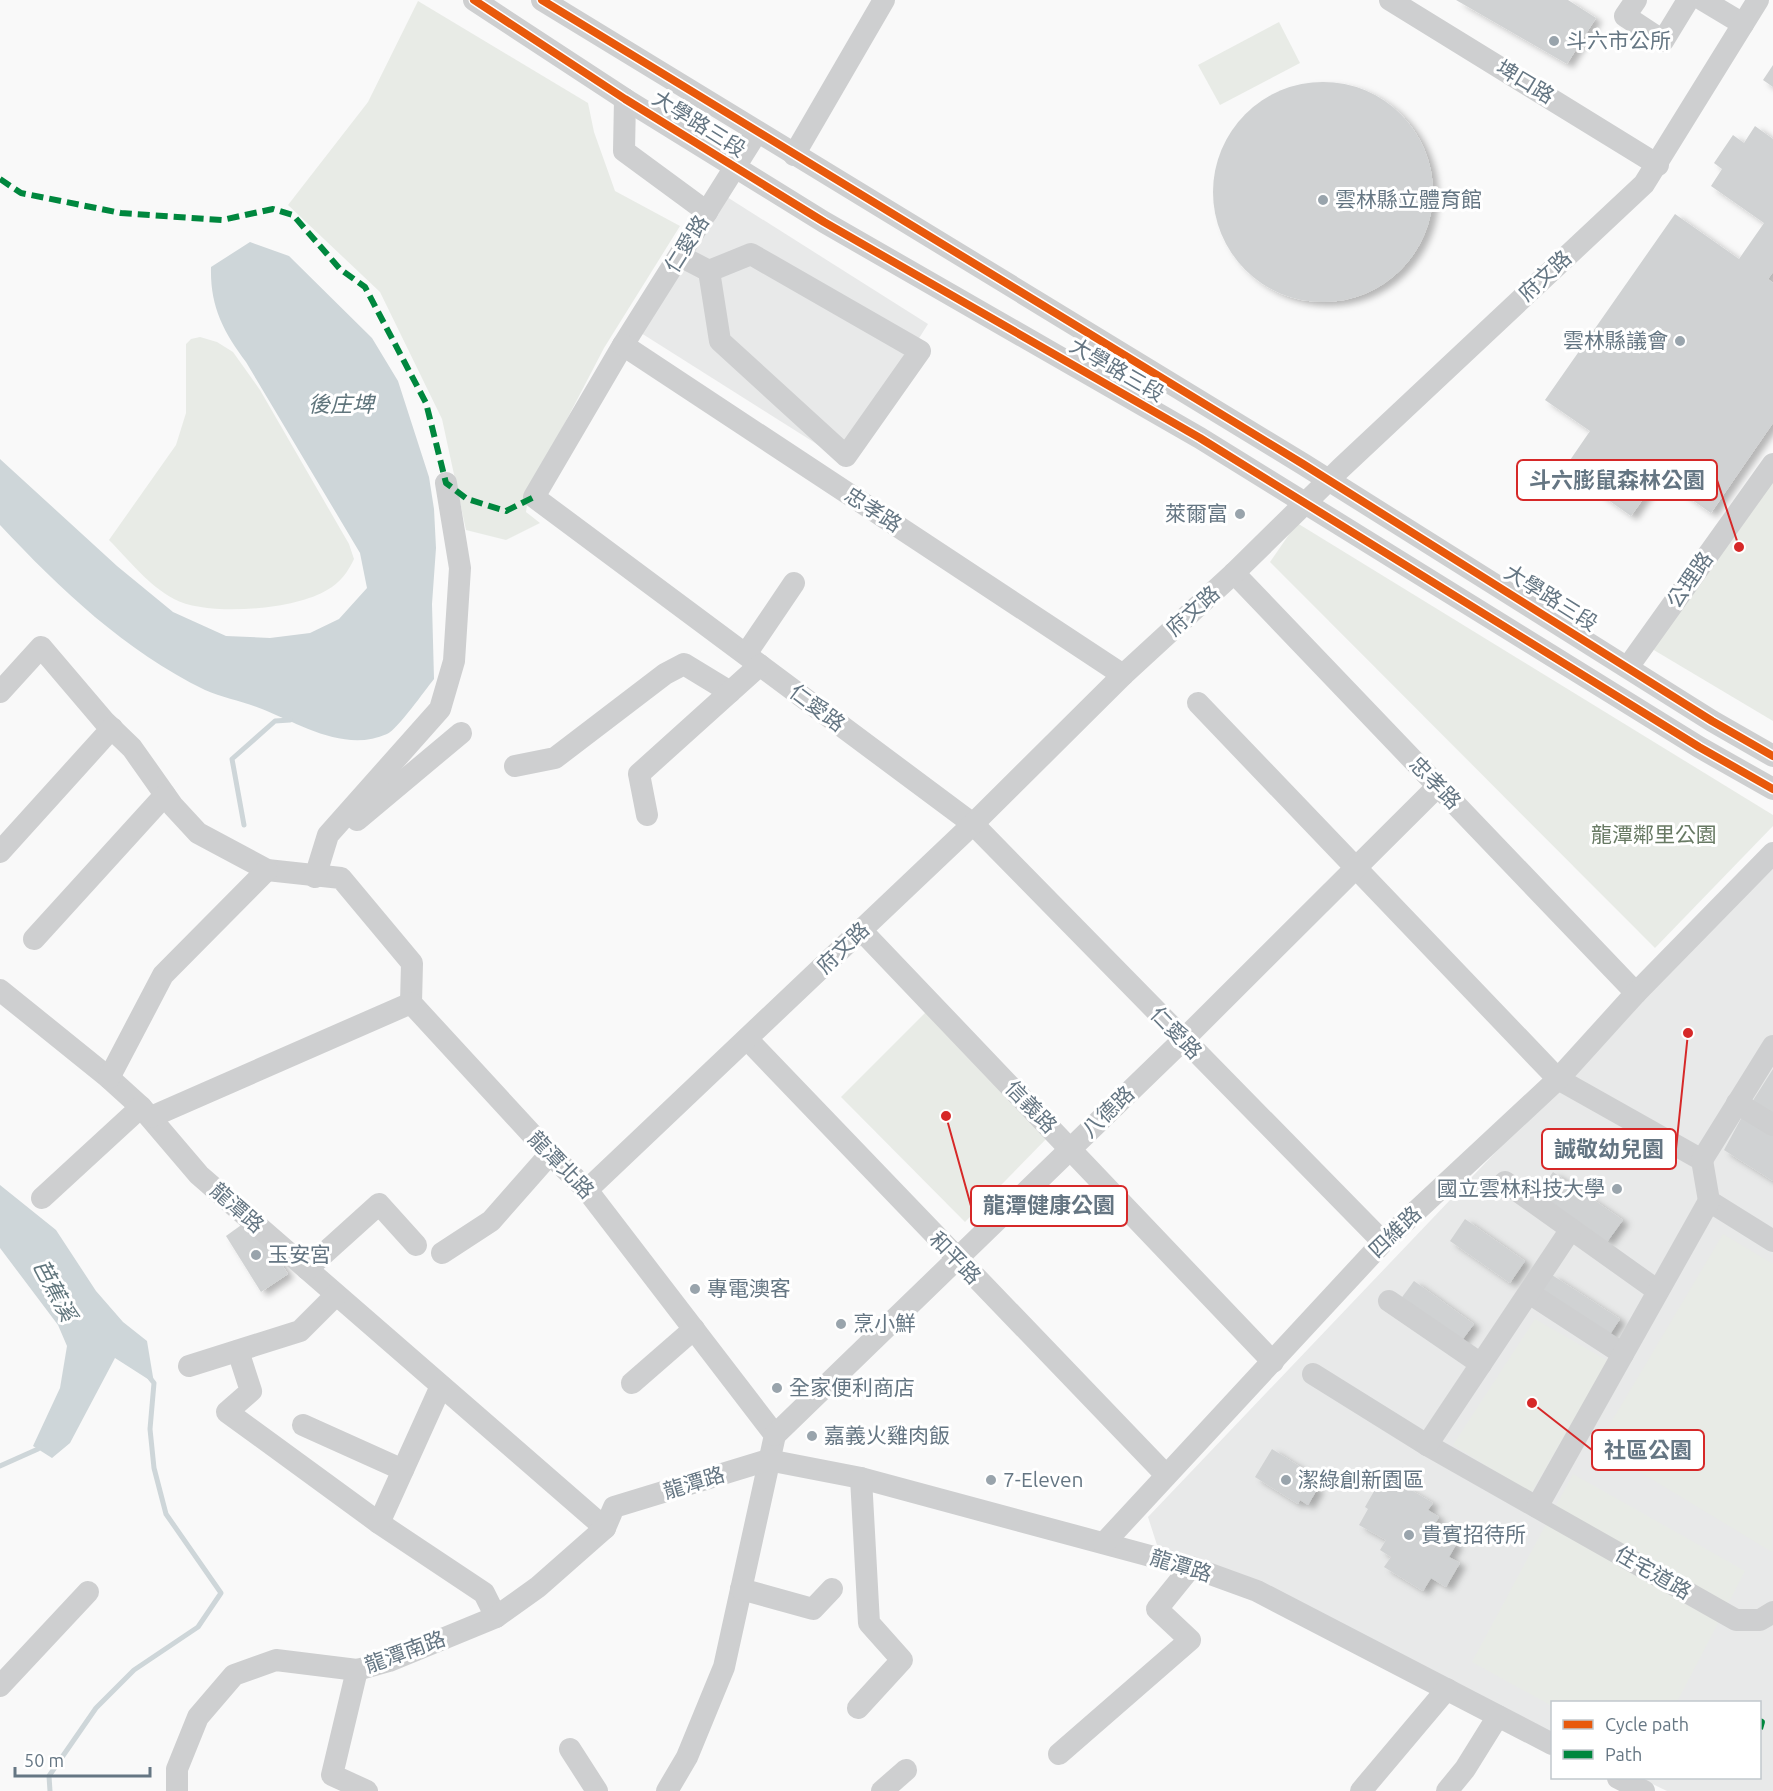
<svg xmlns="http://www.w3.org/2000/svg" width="1773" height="1791" font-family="Ubuntu,'Noto Sans TC',sans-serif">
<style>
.built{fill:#e8e9e9}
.green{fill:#e8ebe6}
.water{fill:#ced6d9}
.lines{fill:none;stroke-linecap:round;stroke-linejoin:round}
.stream{stroke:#ced6d9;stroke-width:5}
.building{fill:#d0d2d3;filter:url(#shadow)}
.minor{stroke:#cecfd0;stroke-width:22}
.quiet{stroke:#00873e;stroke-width:6;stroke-dasharray:12 6;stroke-linecap:butt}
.cycleway-casing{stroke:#fff;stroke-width:11}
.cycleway{stroke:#e8590c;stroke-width:8}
.poi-dot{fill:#99a4ac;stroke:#fff;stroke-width:2}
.labels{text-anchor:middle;stroke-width:6;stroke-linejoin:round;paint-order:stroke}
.poi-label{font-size:21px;fill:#657683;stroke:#fff;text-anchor:start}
.street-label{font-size:21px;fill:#657683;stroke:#fff}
.park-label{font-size:21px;fill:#687a64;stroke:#fff}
.water-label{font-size:22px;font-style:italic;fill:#60757c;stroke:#fff}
.leader{fill:none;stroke:#d62828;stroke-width:2}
.callout-dot{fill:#d62828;stroke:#fff;stroke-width:2}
.callout{fill:#fff;stroke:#d62828;stroke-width:2}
.callout-label{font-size:22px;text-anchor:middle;font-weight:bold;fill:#657683}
</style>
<defs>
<filter id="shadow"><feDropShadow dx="6" dy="4" stdDeviation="3" flood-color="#0004"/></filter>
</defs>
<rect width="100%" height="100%" fill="#f9f9f9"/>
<g class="built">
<path d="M727 197 928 324 842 460 641 333Z"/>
<path d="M1773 861V1791H1667L1640 1778H1760V1702H1552V1733L1261 1584 1157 1545 1148 1517Z"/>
</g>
<g class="green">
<path d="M418 1 588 103 594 132 615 191 680 226 604 348 529 492 526 512 540 523 506 540 466 530 442 419 380 292 288 205 368 102Z"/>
<path d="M1279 22 1300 63 1220 105 1198 65Z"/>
<path d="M200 337 217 342 233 352 260 390 349 544 354 559C348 572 340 583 327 590 295 610 207 617 174 599 148 585 129 560 109 540L176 445 186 413V344L191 339Z"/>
<path d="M1773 454V721L1637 640Z"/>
<path d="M1297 523 1773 815V826L1655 948 1270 562Z"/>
<path d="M928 1010 1050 1135 965 1222 841 1097Z"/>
<path d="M1723 1234 1773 1264 1772 1552 1597 1446Z"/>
<path d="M1535 1319 1608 1361 1531 1493 1453 1445Z"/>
<path d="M1573 1474 1745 1571 1677 1702H1552V1706L1472 1662Z"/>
</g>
<g class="water">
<path d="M250 242 289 256 372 338 398 381 429 477 434 509 436 548 432 604 434 679C425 690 398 729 387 734 345 753 300 724 262 709 243 701 223 698 205 690 125 651 60 589 0 525V459L117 566 173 612 226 636 270 638 310 633 339 619 367 588 360 553 246 362C223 331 210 306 211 267Z"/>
<path d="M0 1185 56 1230 96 1291 123 1322 147 1341 154 1383 115 1358 70 1443 52 1458 33 1446 60 1388 67 1346 58 1325 0 1248Z"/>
</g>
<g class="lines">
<g class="stream">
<path d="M244 825 232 759 275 721 290 720"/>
<path d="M0 1466 38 1449 40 1445"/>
<path d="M50 1791 49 1776 96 1708 134 1670 198 1627 221 1593 166 1514 154 1468 150 1429 154 1383 150 1378"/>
</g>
</g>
<g class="building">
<path d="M1456 0H1568L1596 18 1567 64Z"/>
<path d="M1773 65V87L1763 80Z"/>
<circle cx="1323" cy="192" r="110"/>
<path d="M1755 126 1773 139V272L1768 279 1773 283V423L1711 513 1659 477 1631 516 1564 469 1590 431 1545 400 1675 214 1739 259 1764 223 1711 186 1722 169 1714 163 1733 135 1744 143Z"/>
<path d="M1773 1069V1115L1752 1102Z"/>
<path d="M1743 1115 1773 1133V1181L1724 1150Z"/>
<path d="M1553 1172 1623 1220 1607 1242 1538 1194Z"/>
<path d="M251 1218 288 1274 261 1292 226 1236Z"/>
<path d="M1465 1219 1525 1261 1510 1283 1450 1241Z"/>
<path d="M1552 1275 1620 1319 1603 1345 1535 1301Z"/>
<path d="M1414 1281 1474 1324 1457 1347 1397 1304Z"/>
<path d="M1272 1449 1315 1476 1311 1484 1318 1488 1308 1505 1300 1500 1298 1504 1255 1477Z"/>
<path d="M1389 1477 1433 1503 1428 1510 1439 1517 1432 1529 1457 1543 1449 1557 1460 1563 1446 1587 1431 1578 1423 1591 1384 1567 1391 1557 1380 1550 1386 1540 1359 1525 1368 1509 1365 1507 1377 1486 1382 1490Z"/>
</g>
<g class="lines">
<g class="minor">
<path d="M474 0 625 99 824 222 1200 438 1699 747 1773 789"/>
<path d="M542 0 1303 464 1712 721 1773 756"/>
<path d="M1390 0 1658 165"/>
<path d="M1636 0 1625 16 1663 41 1688 0"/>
<path d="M1703 0 1743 24"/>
<path d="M625 99 624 151 707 212"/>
<path d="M757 132 623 345 534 497 973 824 1383 1242"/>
<path d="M794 155 884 0"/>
<path d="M680 256 709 271 751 254 920 351 846 456 720 341 709 271"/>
<path d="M623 345 1123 675"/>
<path d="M1234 573 1636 993"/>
<path d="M746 654 794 583"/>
<path d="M1628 667 1773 464"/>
<path d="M0 692 41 647 104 721 132 748 173 806 198 833 267 870 341 878 412 963 411 1003 550 1154 587 1190 775 1435 724 1667 687 1757 667 1791"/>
<path d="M1198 703 1558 1079 1702 1160 1709 1201 1773 1241"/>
<path d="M515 766 555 758 665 674 684 664 730 692"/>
<path d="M647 815 639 774 760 665"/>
<path d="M357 820 461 733"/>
<path d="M0 852 112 728"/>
<path d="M315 877 328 835 440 709 454 661 460 568 446 483"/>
<path d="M861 930 1273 1362"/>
<path d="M34 939 165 795"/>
<path d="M0 990 109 1078 141 1107 199 1175 605 1528 614 1507 768 1460 861 1478 1191 1567 1257 1591 1552 1744"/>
<path d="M747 1039 1165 1474"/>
<path d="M109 1078 163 975 267 870"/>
<path d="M1737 1103 1773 1125"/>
<path d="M151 1117 411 1003"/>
<path d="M1702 1160 1773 1046"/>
<path d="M1505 1182 1658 1291"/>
<path d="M587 1190 973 824 1123 675 1234 573 1340 469 1644 184 1758 0"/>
<path d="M42 1198 141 1107"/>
<path d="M442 1253 491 1221 550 1154"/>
<path d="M307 1269 379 1204 416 1245"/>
<path d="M1529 1293 1623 1354"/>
<path d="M1389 1301 1481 1364"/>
<path d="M238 1351 251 1391 227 1412 379 1523 484 1593 496 1617"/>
<path d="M189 1366 300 1331 336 1295"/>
<path d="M1313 1374 1427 1445 1736 1620H1760L1773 1612"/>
<path d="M632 1383 694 1329"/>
<path d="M303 1425 403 1470"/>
<path d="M775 1435 1183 1040 1438 786"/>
<path d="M1427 1445 1571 1229"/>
<path d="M1537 1507 1709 1201"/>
<path d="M379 1523 441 1386"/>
<path d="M1104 1543 1383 1242 1558 1079 1636 993 1773 853"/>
<path d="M741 1589 813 1609 832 1589"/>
<path d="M357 1670 332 1775 367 1791"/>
<path d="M0 1686 88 1592"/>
<path d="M858 1708 902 1660 869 1623 861 1478"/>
<path d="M570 1749 597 1791"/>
<path d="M1059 1754 1190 1640 1157 1609 1191 1567"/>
<path d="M1618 1778 1644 1791"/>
<path d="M177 1791V1769L198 1717 234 1675 276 1660 357 1670 389 1661 496 1617 538 1587 605 1528"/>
<path d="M882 1791 906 1770"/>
<path d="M1361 1791 1447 1689"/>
<path d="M1447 1791 1465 1769 1498 1716"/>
</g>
<g class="quiet">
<path d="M0 179 21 193 121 213 222 220 273 209 293 215 340 269 365 287 426 403 446 483 467 499 506 511 534 497"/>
<path d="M1760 1721 1762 1722 1760 1729"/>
</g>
<defs>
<g id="cycleway">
<path d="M474 0 625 99 824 222 1200 438 1699 747 1773 789"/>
<path d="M542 0 1303 464 1712 721 1773 756"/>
</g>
</defs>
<use href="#cycleway" class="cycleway-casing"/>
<use href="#cycleway" class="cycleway"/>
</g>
<g class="poi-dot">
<circle cx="1554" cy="41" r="6"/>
<circle cx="1323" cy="200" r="6"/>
<circle cx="1680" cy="341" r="6"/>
<circle cx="1240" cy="514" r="6"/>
<circle cx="1617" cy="1189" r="6"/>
<circle cx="256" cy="1255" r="6"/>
<circle cx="695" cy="1289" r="6"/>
<circle cx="841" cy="1324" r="6"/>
<circle cx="777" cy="1388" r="6"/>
<circle cx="812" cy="1436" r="6"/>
<circle cx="991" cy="1480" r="6"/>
<circle cx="1286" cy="1480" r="6"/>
<circle cx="1409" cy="1535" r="6"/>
</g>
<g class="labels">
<g class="poi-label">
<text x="1566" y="48">斗六市公所</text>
<text x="1335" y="207">雲林縣立體育館</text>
<text x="1668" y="348" text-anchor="end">雲林縣議會</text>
<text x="1228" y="521" text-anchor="end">萊爾富</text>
<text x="1605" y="1196" text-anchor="end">國立雲林科技大學</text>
<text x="268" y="1262">玉安宮</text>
<text x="707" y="1296">專電澳客</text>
<text x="853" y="1331">烹小鮮</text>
<text x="789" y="1395">全家便利商店</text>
<text x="824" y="1443">嘉義火雞肉飯</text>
<text x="1003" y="1487">7-Eleven</text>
<text x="1298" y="1487">潔綠創新園區</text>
<text x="1421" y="1542">貴賓招待所</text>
</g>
<g class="street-label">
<text transform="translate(1525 82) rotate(31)" y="7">埤口路</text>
<text transform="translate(699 124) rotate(32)" y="7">大學路三段</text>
<text transform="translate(687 244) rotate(-58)" y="7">仁愛路</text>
<text transform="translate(1545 276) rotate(-43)" y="7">府文路</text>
<text transform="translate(1117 370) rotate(30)" y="7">大學路三段</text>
<text transform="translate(873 510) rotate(33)" y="7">忠孝路</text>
<text transform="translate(1690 580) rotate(-55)" y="7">公理路</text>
<text transform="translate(1551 598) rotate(32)" y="7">大學路三段</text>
<text transform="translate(1193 611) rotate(-42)" y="7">府文路</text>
<text transform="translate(817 708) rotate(37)" y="7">仁愛路</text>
<text transform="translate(1435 783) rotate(46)" y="7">忠孝路</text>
<text transform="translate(843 948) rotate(-44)" y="7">府文路</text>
<text transform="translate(1176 1033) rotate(46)" y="7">仁愛路</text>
<text transform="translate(1031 1107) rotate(46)" y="7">信義路</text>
<text transform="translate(1108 1112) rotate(-44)" y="7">八德路</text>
<text transform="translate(561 1165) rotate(46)" y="7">龍潭北路</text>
<text transform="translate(237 1208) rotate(41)" y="7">龍潭路</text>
<text transform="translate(1395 1232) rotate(-44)" y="7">四維路</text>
<text transform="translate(955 1258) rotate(46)" y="7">和平路</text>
<text transform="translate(694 1483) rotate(-17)" y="7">龍潭路</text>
<text transform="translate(1181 1566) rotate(17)" y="7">龍潭路</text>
<text transform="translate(1653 1573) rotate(30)" y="7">住宅道路</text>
<text transform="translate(405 1652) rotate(-20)" y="7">龍潭南路</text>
</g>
<g class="park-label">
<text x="1654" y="842">龍潭鄰里公園</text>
</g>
<g class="water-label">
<text x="341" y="412">後庄埤</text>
<text transform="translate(55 1290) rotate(62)" y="8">芭蕉溪</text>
</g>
</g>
<path class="leader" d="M1739 547L1717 480M1688 1033L1676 1149M946 1116L971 1206M1532 1403L1592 1450"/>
<g class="callout-dot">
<circle cx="1739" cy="547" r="6"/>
<circle cx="1688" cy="1033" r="6"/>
<circle cx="946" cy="1116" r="6"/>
<circle cx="1532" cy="1403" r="6"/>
</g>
<g class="callout">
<rect x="1517" y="460" width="200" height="40" rx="6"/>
<rect x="1542" y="1129" width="134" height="40" rx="6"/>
<rect x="971" y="1186" width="156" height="40" rx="6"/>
<rect x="1592" y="1430" width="112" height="40" rx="6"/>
</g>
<g class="callout-label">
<text x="1617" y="488">斗六膨鼠森林公園</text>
<text x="1609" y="1157">誠敬幼兒園</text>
<text x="1049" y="1213">龍潭健康公園</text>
<text x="1648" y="1458">社區公園</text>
</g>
<rect x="1551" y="1701" width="210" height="78" fill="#ffffff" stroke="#c1c8cd" stroke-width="1.5"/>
<rect x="1563" y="1720" width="30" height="9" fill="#e8590c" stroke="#c1c8cd" stroke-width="1.5"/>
<text x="1605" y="1731" font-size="18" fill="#657683">Cycle path</text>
<rect x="1563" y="1750" width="30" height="9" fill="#00873e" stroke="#c1c8cd" stroke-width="1.5"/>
<text x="1605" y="1761" font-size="18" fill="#657683">Path</text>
<path d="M15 1767v9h135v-9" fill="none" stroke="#657683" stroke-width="3"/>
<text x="24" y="1767" font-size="18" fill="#657683" stroke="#ffffff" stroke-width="4.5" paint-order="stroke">50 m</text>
</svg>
